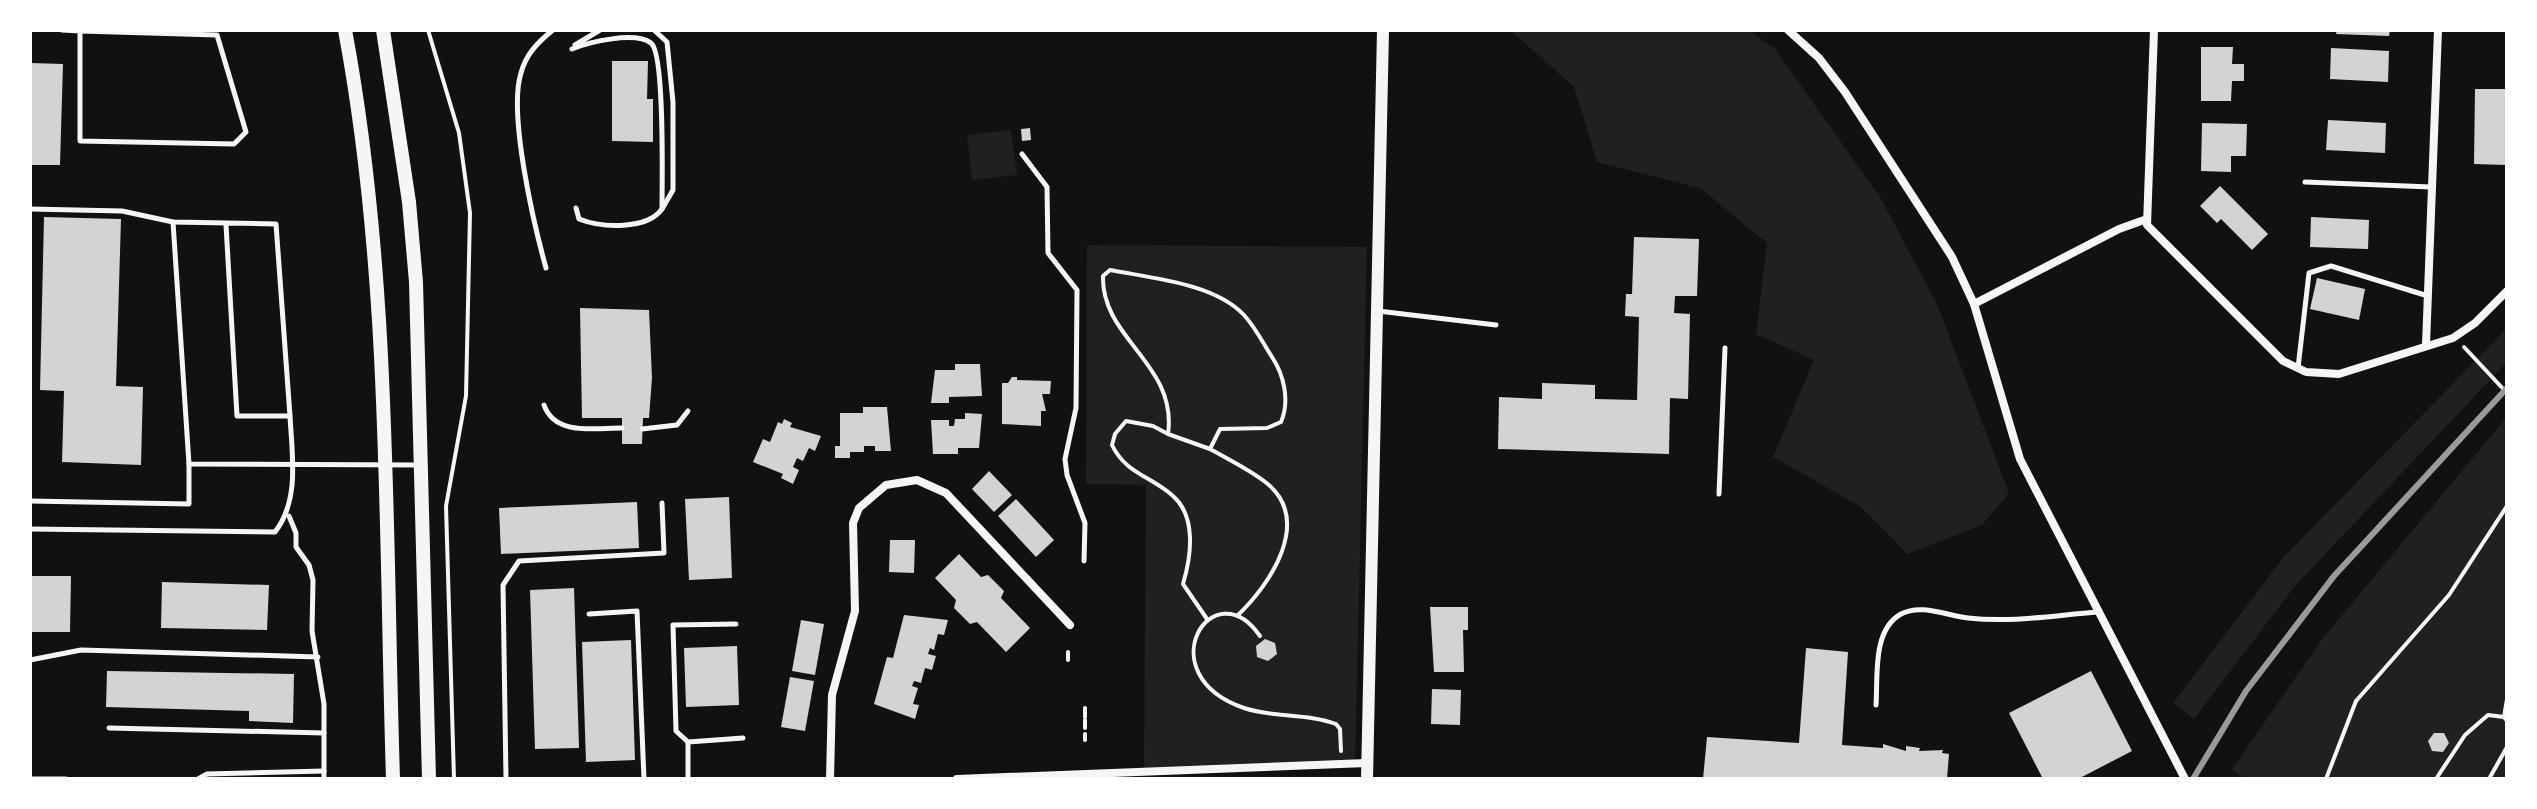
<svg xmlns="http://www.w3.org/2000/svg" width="2537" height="809" font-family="Arial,sans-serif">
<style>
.green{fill:#202020}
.building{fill:#d3d3d3}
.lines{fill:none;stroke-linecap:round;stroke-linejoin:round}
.path{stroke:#f5f5f5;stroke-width:4}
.service{stroke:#f5f5f5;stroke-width:5}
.minor{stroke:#f5f5f5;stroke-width:8}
.tertiary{stroke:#f5f5f5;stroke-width:12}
.primary{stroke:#f5f5f5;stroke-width:14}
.rail{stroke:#9a9a9a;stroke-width:6}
</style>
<rect width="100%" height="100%" fill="#111"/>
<g class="green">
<path d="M1510 30H1749L1775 49 1880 197 1937 304 2009 493 1982 525 1907 554 1861 507 1773 457 1814 360 1756 334 1767 243 1700 188 1597 162 1574 87Z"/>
<path d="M1011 130 1017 175 972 180 967 135Z"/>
<path d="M1087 245 1367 247 1355 765 1144 772 1146 485 1086 484Z"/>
<path d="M2507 328V362L2295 586 2194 719 2173 703 2283 558Z"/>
<path d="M2507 417 2505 779H2244L2232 769 2323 638Z"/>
</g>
<g class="building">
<path d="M2337 30H2390L2389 36 2336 34Z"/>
<path d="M2201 47H2233L2232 64H2244V81H2232L2231 101H2201Z"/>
<path d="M2331 48 2389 51 2388 82 2330 79Z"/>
<path d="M612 61H648L647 99H653V142L612 141Z"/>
<path d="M30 63 63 64 60 165H30Z"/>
<path d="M2475 89H2507V165L2474 164Z"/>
<path d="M2328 120 2386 123 2385 153 2326 150Z"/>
<path d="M2202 123 2247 124 2246 156H2231V172L2201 171Z"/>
<path d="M1030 128 1031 140 1022 141 1021 129Z"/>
<path d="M2220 186 2268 234 2252 250 2221 219 2217 223 2200 206Z"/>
<path d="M44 217 121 219 116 386 143 387 141 465 62 462 64 391 40 390Z"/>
<path d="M2311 217 2369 220 2368 249 2310 247Z"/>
<path d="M1634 237 1699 239 1697 296H1675L1674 313 1690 314 1688 399 1670 398 1669 454 1498 449 1499 397 1542 399V383L1595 385V399L1637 400 1639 317 1625 316 1626 294H1632Z"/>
<path d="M2317 278 2365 289 2359 320 2310 309Z"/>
<path d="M580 308 649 310 652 378 649 418H643L642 444H622V418H582Z"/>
<path d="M955 364H980L982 396 949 397V403H931L935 370H955Z"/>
<path d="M1012 377H1017V380L1051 381 1050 394H1042L1046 411H1041V426L1002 424V383H1008Z"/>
<path d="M863 407H887L891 451H875V446H864V452H850V458H835V446H840V413H863Z"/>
<path d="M965 413 982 414 979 448H958V454H933L931 420H949V426H954L955 419H965Z"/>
<path d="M784 419 792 423 790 427 821 436 815 451 809 448 803 461 797 458 793 467 799 470 793 484 781 478 783 474 753 462 763 439 770 442 778 422 782 424Z"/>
<path d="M989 471 1012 495 994 512 972 489Z"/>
<path d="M729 497 732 578 689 580 685 499Z"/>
<path d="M1016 499 1054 540 1036 557 998 516Z"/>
<path d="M637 502 639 548 501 554 499 508Z"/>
<path d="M890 540H915L914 573 889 572Z"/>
<path d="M959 554 981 577 988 575 1004 591 1001 598 1030 628 1006 652 977 622 970 624 954 608 956 600 935 578Z"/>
<path d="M30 576H71L70 632H30Z"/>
<path d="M162 582 269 585 267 630 161 628Z"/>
<path d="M574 588 579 748 535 749 530 590Z"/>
<path d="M1430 607H1468V630H1463L1464 672H1434Z"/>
<path d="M904 615 948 620 944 635 938 634 934 650 930 648 928 654 936 656 932 670 925 668 921 683 914 681 912 686 918 688 913 704 919 705 915 719 874 704 887 657 893 658Z"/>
<path d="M801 620 824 624 815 675 792 671Z"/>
<path d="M1265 639 1275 643 1277 654 1268 661 1257 657 1256 646Z"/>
<path d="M631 640 635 760 586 762 582 642Z"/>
<path d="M737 646 739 705 686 707 684 648Z"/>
<path d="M1806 648 1848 652 1842 745 1883 748V744L1906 751V746L1920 748 1919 751 1943 750 1942 753 1949 754 1947 779H1703L1707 737 1799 743Z"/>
<path d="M107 671 294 674 293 723 249 721V711L106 707Z"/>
<path d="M2091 671 2132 751 2078 779H2043L2009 713Z"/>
<path d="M790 677 814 681 805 731 781 727Z"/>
<path d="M1432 689 1461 690 1460 725 1431 724Z"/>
<path d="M2434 733H2444L2449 743 2443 752 2432 751 2428 741Z"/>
</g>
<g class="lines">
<g class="path">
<path d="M428 30 459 133 470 213 466 396 446 506 454 779"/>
<path d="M2464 347 2507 393"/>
<path d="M1168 434 1210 449"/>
<path d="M1207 619 1183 584C1191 557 1197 517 1173 496 1151 476 1126 474 1112 445L1115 434 1126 421 1153 426 1168 434C1178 364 1101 339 1103 276L1110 270C1150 278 1214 283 1244 315 1255 327 1263 343 1272 357 1284 375 1290 401 1281 422L1267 428 1220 429 1210 449C1228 459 1248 469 1264 481 1315 519 1270 585 1237 616"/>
<path d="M1260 636C1213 568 1146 674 1244 708 1273 718 1307 713 1336 724L1340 729 1341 751"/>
<path d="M1068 660V652"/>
<path d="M1085 708V717"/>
<path d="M2504 717 2507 699"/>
<path d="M1085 728V720"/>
<path d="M1085 740V734"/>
<path d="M2326 779 2356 701 2449 595 2507 506"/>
<path d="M2436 779 2465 735 2488 715 2504 717 2507 721"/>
<path d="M2489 779 2507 747"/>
</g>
<g class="service">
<path d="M62 30 80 31 217 35 246 132 234 144 80 141V30"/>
<path d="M654 30 667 42 673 102V190L662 209"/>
<path d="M575 45 600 30"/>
<path d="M572 49C589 42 635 31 651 43 665 54 662 185 662 209 647 230 602 228 579 219L576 208"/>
<path d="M1022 154 1047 187 1048 253 1077 290 1076 408 1065 459 1067 475 1085 523 1084 561"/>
<path d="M2305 182 2431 187"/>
<path d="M30 209 122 211 173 222 276 224 290 416H237L226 225"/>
<path d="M173 222 189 464 418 465"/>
<path d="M546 268C534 225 508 114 521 73 526 54 538 42 553 30"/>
<path d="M1378 311 1496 325"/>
<path d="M2298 368 2309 273 2331 266 2428 296"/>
<path d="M544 405C555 436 594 428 622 428"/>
<path d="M642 429 677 425 688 411"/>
<path d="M1719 494 1725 348"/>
<path d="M30 501 189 504V464"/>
<path d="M289 516 296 533V547L309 565 313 580 312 631 324 704V779"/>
<path d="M30 529 275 532C300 500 292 455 290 416"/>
<path d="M589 614 637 611 644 779"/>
<path d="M30 660 81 650 318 657"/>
<path d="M1876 705C1878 677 1872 630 1901 614 1921 603 1948 616 1968 618 2012 623 2056 615 2098 612"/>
<path d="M109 728 324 733"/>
<path d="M688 742 676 731 673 625 736 624"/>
<path d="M31 779H66"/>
<path d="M198 779 207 774 324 771"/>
<path d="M506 779 503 585 519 561 664 553 662 503"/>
<path d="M688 779V742L743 738"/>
</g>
<g class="minor">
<path d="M1788 30 1819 58 1845 92 1952 257 1974 304 2020 459 2185 779"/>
<path d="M2154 30 2147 225 2283 361 2306 372 2339 374 2453 338 2475 323 2507 291"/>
<path d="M1974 304 2119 229 2147 219"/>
<path d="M2426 345 2438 30"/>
<path d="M830 779 832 695 855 611 853 523 859 508 886 485 917 480 946 493 1070 625"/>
<path d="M957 779 1367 763"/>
</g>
<path class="tertiary" d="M1367 779 1383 30"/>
<g class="primary">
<path d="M345 30C391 276 385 530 393 779"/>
<path d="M383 30 409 202 416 282 429 779"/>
</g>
<path class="rail" d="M2193 779 2246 691 2334 576 2507 388"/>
</g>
<rect width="2537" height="809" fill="none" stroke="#ffffff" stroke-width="64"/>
</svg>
